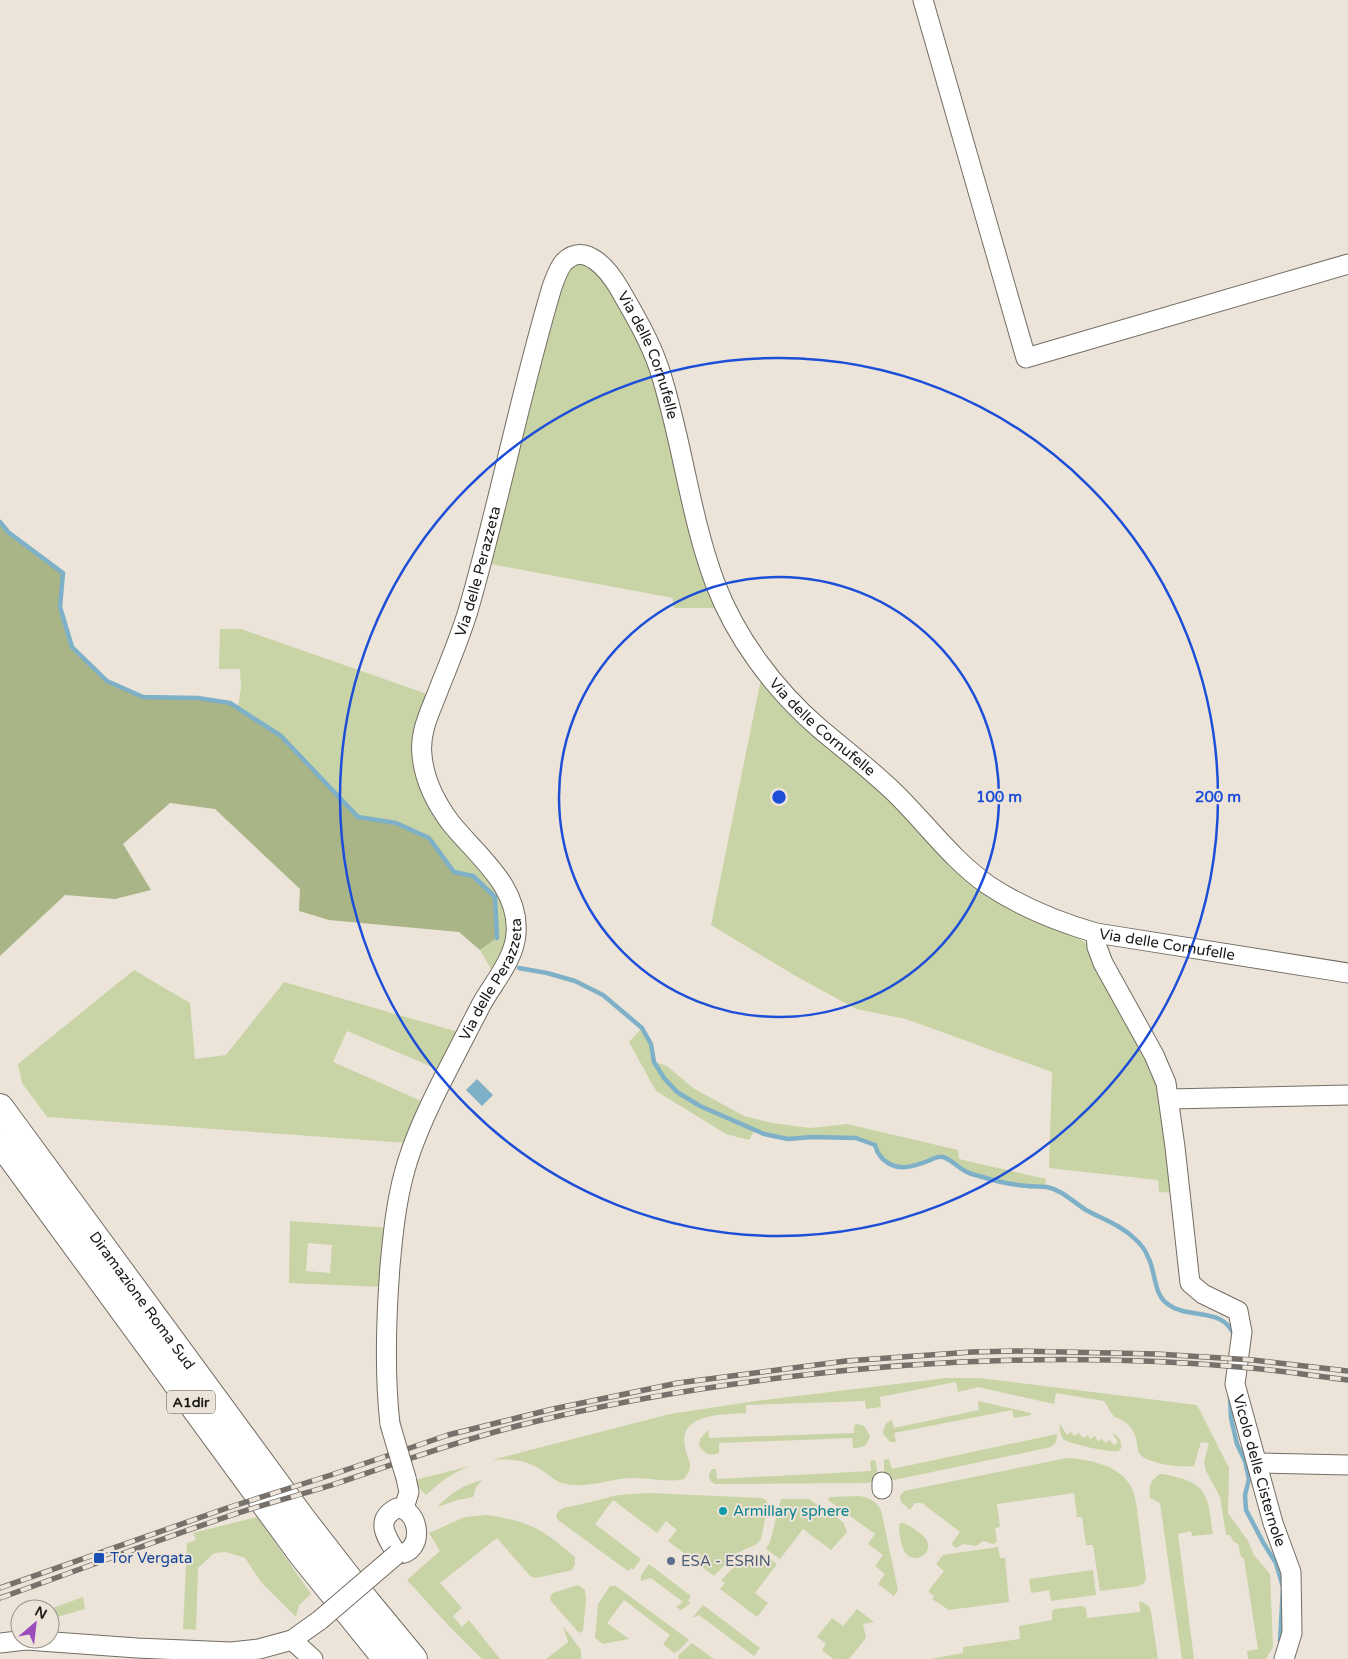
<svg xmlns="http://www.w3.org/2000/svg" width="1348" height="1659" font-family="'Varela Round',sans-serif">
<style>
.green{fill:#c8d3a6;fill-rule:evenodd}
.forest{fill:#a9b487}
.water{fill:#7eb1c8}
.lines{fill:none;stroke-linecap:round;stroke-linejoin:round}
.stream{stroke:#7eb1c8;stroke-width:4.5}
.minor-casing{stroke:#736d63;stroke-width:21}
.highway-casing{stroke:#736d63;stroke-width:28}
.minor{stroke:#fff;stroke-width:19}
.highway{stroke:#fff;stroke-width:26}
.rail-casing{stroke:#76716a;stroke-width:5.5}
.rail{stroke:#ece4d9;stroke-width:4;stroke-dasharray:11;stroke-linecap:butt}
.minor-bridge-casing{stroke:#736d63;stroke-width:21;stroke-linecap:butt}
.minor-bridge{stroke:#fff;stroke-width:19}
.ring{fill:none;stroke:#1d4ed8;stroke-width:2.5}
.culture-dot{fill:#0f9aa8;stroke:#ece4d9;stroke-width:2}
.transit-dot{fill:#1a4fb4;stroke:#ece4d9;stroke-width:2}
.service-dot{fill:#5c6f8a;stroke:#ece4d9;stroke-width:2}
.labels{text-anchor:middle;stroke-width:4;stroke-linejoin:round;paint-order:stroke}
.shield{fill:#ece4d9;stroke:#5a5750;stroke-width:1}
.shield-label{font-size:14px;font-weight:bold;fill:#1c1a16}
.street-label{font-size:15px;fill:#1c1a16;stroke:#ece4d9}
.culture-label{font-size:15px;fill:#0d838f;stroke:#ece4d9;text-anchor:start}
.transit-label{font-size:15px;fill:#164399;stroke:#ece4d9;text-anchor:start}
.service-label{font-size:15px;fill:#4e5e75;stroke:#ece4d9;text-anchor:start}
.centre{fill:#1d4ed8;stroke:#ece4d9;stroke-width:2.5}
.ring-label{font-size:15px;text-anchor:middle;font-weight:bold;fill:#1d4ed8;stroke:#ece4d9;stroke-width:4;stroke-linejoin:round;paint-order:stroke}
</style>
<rect width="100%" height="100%" fill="#ece4d9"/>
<g class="green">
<path d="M581 262 604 276 638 327 719 608H674L673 598 491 564 495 538 565 274 572 264Z"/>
<path d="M220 629H241L430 695 412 740V751L420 776 504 897 511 941 494 974 480 950 497 938 473 876 454 872 429 838 396 823 358 817 281 736 238 708 241 688 240 669H219Z"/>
<path d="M762 674 849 757 948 862 1088 944 1161 1075 1176 1193 1159 1192 1158 1180 1049 1168 1052 1072 906 1019 856 1009 794 975 711 925Z"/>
<path d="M134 970 190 1003 195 1059 226 1055 284 982 462 1033 442 1071 347 1031 333 1062 426 1103 407 1143 47 1117 22 1083 18 1064Z"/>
<path d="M642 1028 651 1044 655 1062 667 1066 693 1088 744 1116 772 1123 810 1128 847 1124 958 1150 959 1159 1046 1179 1045 1186C1021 1187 987 1183 966 1172 959 1168 951 1159 943 1157 938 1156 933 1158 929 1161 916 1166 901 1171 888 1163 881 1159 877 1153 875 1145L856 1138 812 1137 788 1139 764 1134 755 1130 749 1140 726 1134 656 1091 629 1042Z"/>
<path d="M290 1221 391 1228 384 1287 289 1283ZM308 1243 332 1245 330 1273 306 1271Z"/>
<path d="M946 1378H979L1197 1405 1229 1468 1228 1513 1248 1541 1254 1555 1270 1574 1273 1647 1266 1659H1248L1247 1651 1258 1649 1244 1559 1241 1557 1238 1544 1233 1541 1230 1535H1226L1220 1497 1206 1471 1204 1462 1209 1443 1201 1442 1194 1466C1182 1468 1146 1464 1139 1453 1137 1448 1137 1443 1136 1438 1133 1427 1125 1420 1114 1417L1104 1401 1056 1393 1054 1404 978 1387 958 1392 956 1382 880 1397 881 1407 866 1409 865 1401 746 1405V1413C725 1415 678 1412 685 1447 688 1462 695 1465 684 1479 667 1483 651 1478 634 1478 611 1478 585 1490 562 1483 555 1481 549 1475 543 1471 527 1459 511 1459 492 1460L670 1414 756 1401Z"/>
<path d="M978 1401 1031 1413V1415L1014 1418 1012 1410 894 1433 896 1442H890L883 1434C884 1427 885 1422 892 1420L894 1428 979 1410Z"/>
<path d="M858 1424 864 1426 870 1436C867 1446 863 1448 853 1448L852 1438 719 1443V1453C710 1457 703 1453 699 1445L700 1439 708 1430 709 1438 854 1433V1425Z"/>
<path d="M1060 1424 1067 1435 1071 1432 1074 1436 1079 1433 1083 1438 1088 1435 1090 1439 1095 1436 1098 1441 1102 1439 1105 1443 1110 1440 1114 1445 1118 1442 1112 1433C1119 1436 1122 1441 1121 1449 1120 1449 1119 1451 1118 1451 1111 1453 1068 1444 1063 1439 1060 1435 1059 1428 1060 1424Z"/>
<path d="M1057 1434C1057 1442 1055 1446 1047 1448L894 1480 887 1478 884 1473V1460L889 1459 892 1469Z"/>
<path d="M1067 1458C1089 1459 1121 1466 1131 1487 1137 1499 1137 1513 1139 1525 1141 1543 1144 1561 1146 1579L1144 1583 1139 1586 1100 1591 1093 1545H1086L1082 1517H1077L1074 1493 997 1504 1000 1527 995 1528 997 1542 993 1544 983 1541 976 1546 963 1544 956 1548 953 1546 952 1543 960 1532 922 1503H915L910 1510 901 1502 900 1496 904 1491Z"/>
<path d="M875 1460C878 1471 880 1480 867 1483L715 1484C707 1480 708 1475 712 1469H716L717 1479 871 1471 870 1461Z"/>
<path d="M470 1466C452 1473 440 1482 426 1495L416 1485 415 1480Z"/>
<path d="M1160 1474C1168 1474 1175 1477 1183 1479 1211 1487 1209 1510 1213 1534L1192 1536 1191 1531 1178 1534 1194 1659H1182L1160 1503 1150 1498C1149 1487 1149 1481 1160 1474Z"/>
<path d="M482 1480 476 1487 473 1497 458 1500 437 1507C453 1492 461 1486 482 1480Z"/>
<path d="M648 1493 762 1498 766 1500 768 1505 761 1539 757 1544 735 1554 714 1576 668 1541 677 1530 666 1521 657 1533 613 1500 595 1524 641 1559 633 1570 631 1568 628 1571 558 1520 556 1516 558 1512 563 1508 578 1505 618 1495Z"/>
<path d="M860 1496C870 1498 876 1501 881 1510L898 1590 894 1596 878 1584 885 1574 875 1566 883 1555 868 1544 875 1534 828 1500 830 1497Z"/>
<path d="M781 1499H809L843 1522 847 1532 831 1550 803 1529 780 1559 766 1549 770 1542Z"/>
<path d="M487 1515C508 1518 530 1523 547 1535 557 1541 566 1550 575 1557V1564L572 1570 536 1578 530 1576 497 1538 440 1583 462 1608 453 1616 462 1627 469 1620 500 1659H482L449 1626 407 1580 440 1551 429 1533 465 1517Z"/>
<path d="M257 1517 311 1594 299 1605 296 1617 261 1582 245 1558 226 1552 214 1553 198 1568 196 1630 183 1629 187 1543 196 1540 193 1533Z"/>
<path d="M900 1523C908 1523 914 1529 921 1534 943 1550 908 1575 901 1542 900 1535 898 1530 900 1523Z"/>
<path d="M998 1547 1000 1558H1005L1009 1602 949 1610 932 1599 934 1596 929 1592V1590L944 1571 936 1564 943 1555Z"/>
<path d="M762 1553 777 1564 755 1593 768 1603 757 1617 720 1589 725 1583 721 1581C734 1565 743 1560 762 1553Z"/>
<path d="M649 1564 691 1596 688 1601 691 1603 681 1610 676 1607 683 1602 651 1578 641 1581V1575Z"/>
<path d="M1093 1570 1096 1595 1051 1601 1049 1590 1031 1593 1029 1579Z"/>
<path d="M578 1585 585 1590 586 1599 583 1631 579 1633 551 1601 550 1597 553 1593Z"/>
<path d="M610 1586H616L689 1640 679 1650 674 1653 663 1644 670 1635 624 1600 607 1623 629 1639 603 1644 595 1638 598 1604Z"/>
<path d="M83 1597 85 1609 57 1617H50V1609Z"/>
<path d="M1139 1601C1146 1603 1149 1605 1151 1612L1158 1659H930L963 1653V1647L1020 1639 1019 1626 1052 1620V1612L1054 1609 1083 1606 1086 1608 1087 1618 1140 1612Z"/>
<path d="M703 1605 760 1648 754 1656 699 1615 692 1618Z"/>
<path d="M857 1609 874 1622 863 1624 866 1638 849 1659H833L822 1650 826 1644 817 1637 832 1618 843 1626Z"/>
<path d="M563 1626 581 1650V1659H546L568 1642Z"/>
<path d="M692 1643 714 1659H678V1656Z"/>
</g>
<path class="forest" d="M0 522 8 532 63 573 60 607 72 647 107 681 143 697 198 698 230 703 281 736 358 817 396 823 429 838 454 872 473 876 495 897 497 938 480 950 459 932 329 920 299 911 300 889 215 809 170 803 123 844 151 890 115 899 65 895 0 956Z"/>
<path class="water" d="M477 1079 493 1095 482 1106 466 1090Z"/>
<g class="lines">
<g class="stream">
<path d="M0 522 8 532 63 573 60 607 72 647 107 681 143 697 198 698 230 703 281 736 358 817 396 823 429 838 454 872 473 876 495 897 497 938"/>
<path d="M519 968 547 973 575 981 603 995 642 1028 651 1044 654 1062 664 1078 677 1092 700 1106 764 1134 788 1139 812 1137 856 1138 875 1145C877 1153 881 1159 888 1163 901 1171 915 1166 928 1161 933 1159 937 1156 943 1157 950 1159 958 1167 965 1171 970 1174 975 1175 979 1176 995 1181 1011 1185 1028 1186 1034 1187 1041 1186 1047 1187 1062 1190 1073 1202 1086 1210 1102 1219 1121 1225 1135 1239 1140 1243 1146 1251 1148 1257 1156 1272 1153 1295 1169 1305 1188 1319 1225 1307 1234 1336"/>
<path d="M1230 1397 1231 1418 1237 1444 1245 1461 1249 1479 1245 1495 1246 1510 1264 1544 1276 1563 1283 1587 1280 1641"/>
</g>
<defs>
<g id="minor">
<path d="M923 0 1026 358 1348 264"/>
<path id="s1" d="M1096 933 1097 947 1103 963 1154 1055 1166 1083 1175 1147 1190 1283 1203 1294 1238 1311 1242 1332 1235 1384 1273 1523 1291 1572 1292 1633 1284 1659"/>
<path d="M1169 1099 1348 1095"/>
<path id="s2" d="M390 1424C384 1372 386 1319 390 1266 393 1234 396 1202 405 1170 414 1137 429 1106 445 1075 457 1052 469 1028 481 1005 493 983 514 960 516 934 520 886 476 855 450 822 436 803 424 779 422 755 419 731 432 708 440 686 450 661 460 637 468 611 499 504 520 394 552 287 555 279 558 269 564 262 585 240 609 271 619 288 634 314 649 339 659 368 682 438 689 513 715 583 736 638 774 689 819 728 844 749 870 769 894 792 926 823 952 860 988 885 1021 907 1058 922 1096 933L1348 973"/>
<path d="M1257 1463 1348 1465"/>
<path d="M882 1482V1489"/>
<path d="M397 1508C420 1508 426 1554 397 1554 386 1537 374 1520 397 1508Z"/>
<path d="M404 1508 409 1492 406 1478"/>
<path d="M292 1640 313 1659"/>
<path d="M0 1643 26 1640 137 1648 231 1652 259 1649 292 1640 320 1620"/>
</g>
<g id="highway">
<path id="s3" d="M0 1107 301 1517 367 1602 414 1659"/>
<path d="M0 1142 302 1555 386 1659"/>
</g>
</defs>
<use href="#minor" class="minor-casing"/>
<use href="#highway" class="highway-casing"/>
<use href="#minor" class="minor"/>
<use href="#highway" class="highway"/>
<defs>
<g id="rail">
<path d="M0 1588 227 1508 331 1475 448 1435 553 1409 678 1383 846 1361 972 1352 1017 1351 1157 1354 1253 1360 1348 1371"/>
<path d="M0 1598C76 1571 152 1542 229 1516 264 1504 300 1495 335 1484 397 1463 458 1441 521 1425 608 1403 697 1388 787 1377 941 1358 1097 1354 1251 1368 1284 1371 1316 1376 1348 1380"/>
</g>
</defs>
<use href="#rail" class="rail-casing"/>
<use href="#rail" class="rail"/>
<defs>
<g id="minor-bridge">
<path d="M390 1424 406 1478"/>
<path d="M320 1620 397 1554"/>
</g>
</defs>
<use href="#minor-bridge" class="minor-bridge-casing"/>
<use href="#minor-bridge" class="minor-bridge"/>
</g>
<g class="ring">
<circle cx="779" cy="797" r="220"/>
<circle cx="779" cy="797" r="439"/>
</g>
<circle class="culture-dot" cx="723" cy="1511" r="5"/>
<rect class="transit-dot" x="93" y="1552" width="12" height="12" rx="2.5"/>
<circle class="service-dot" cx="671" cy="1561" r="5"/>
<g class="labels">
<rect class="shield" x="167" y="1390.5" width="48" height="23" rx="4"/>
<g class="shield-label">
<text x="191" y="1407">A1dir</text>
</g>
<g class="street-label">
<text dy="5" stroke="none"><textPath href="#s2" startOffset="1385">Via delle Cornufelle</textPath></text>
<text dy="5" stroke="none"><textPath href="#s2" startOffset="918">Via delle Perazzeta</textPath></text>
<text dy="5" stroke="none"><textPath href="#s2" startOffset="1805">Via delle Cornufelle</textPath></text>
<text dy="5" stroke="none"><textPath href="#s2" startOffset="2225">Via delle Cornufelle</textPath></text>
<text dy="5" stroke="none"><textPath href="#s2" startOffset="466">Via delle Perazzeta</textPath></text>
<text dy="5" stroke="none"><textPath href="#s3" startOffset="240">Diramazione Roma Sud</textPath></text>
<text dy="5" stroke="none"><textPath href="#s1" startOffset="588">Vicolo delle Cisternole</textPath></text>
</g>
<g class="culture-label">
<text x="733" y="1516">Armillary sphere</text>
</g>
<g class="transit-label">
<text x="110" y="1563">Tor Vergata</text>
</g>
<g class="service-label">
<text x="681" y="1566">ESA - ESRIN</text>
</g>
</g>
<circle cx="779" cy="797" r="8" class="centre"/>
<g class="ring-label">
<text x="999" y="802">100 m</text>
<text x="1218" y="802">200 m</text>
</g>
<g transform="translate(35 1624) rotate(28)"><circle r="24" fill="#ece4d9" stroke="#99938b"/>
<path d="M0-4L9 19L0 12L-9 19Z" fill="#9b4bbb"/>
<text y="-8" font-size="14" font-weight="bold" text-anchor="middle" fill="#1c1a16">N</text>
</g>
</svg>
